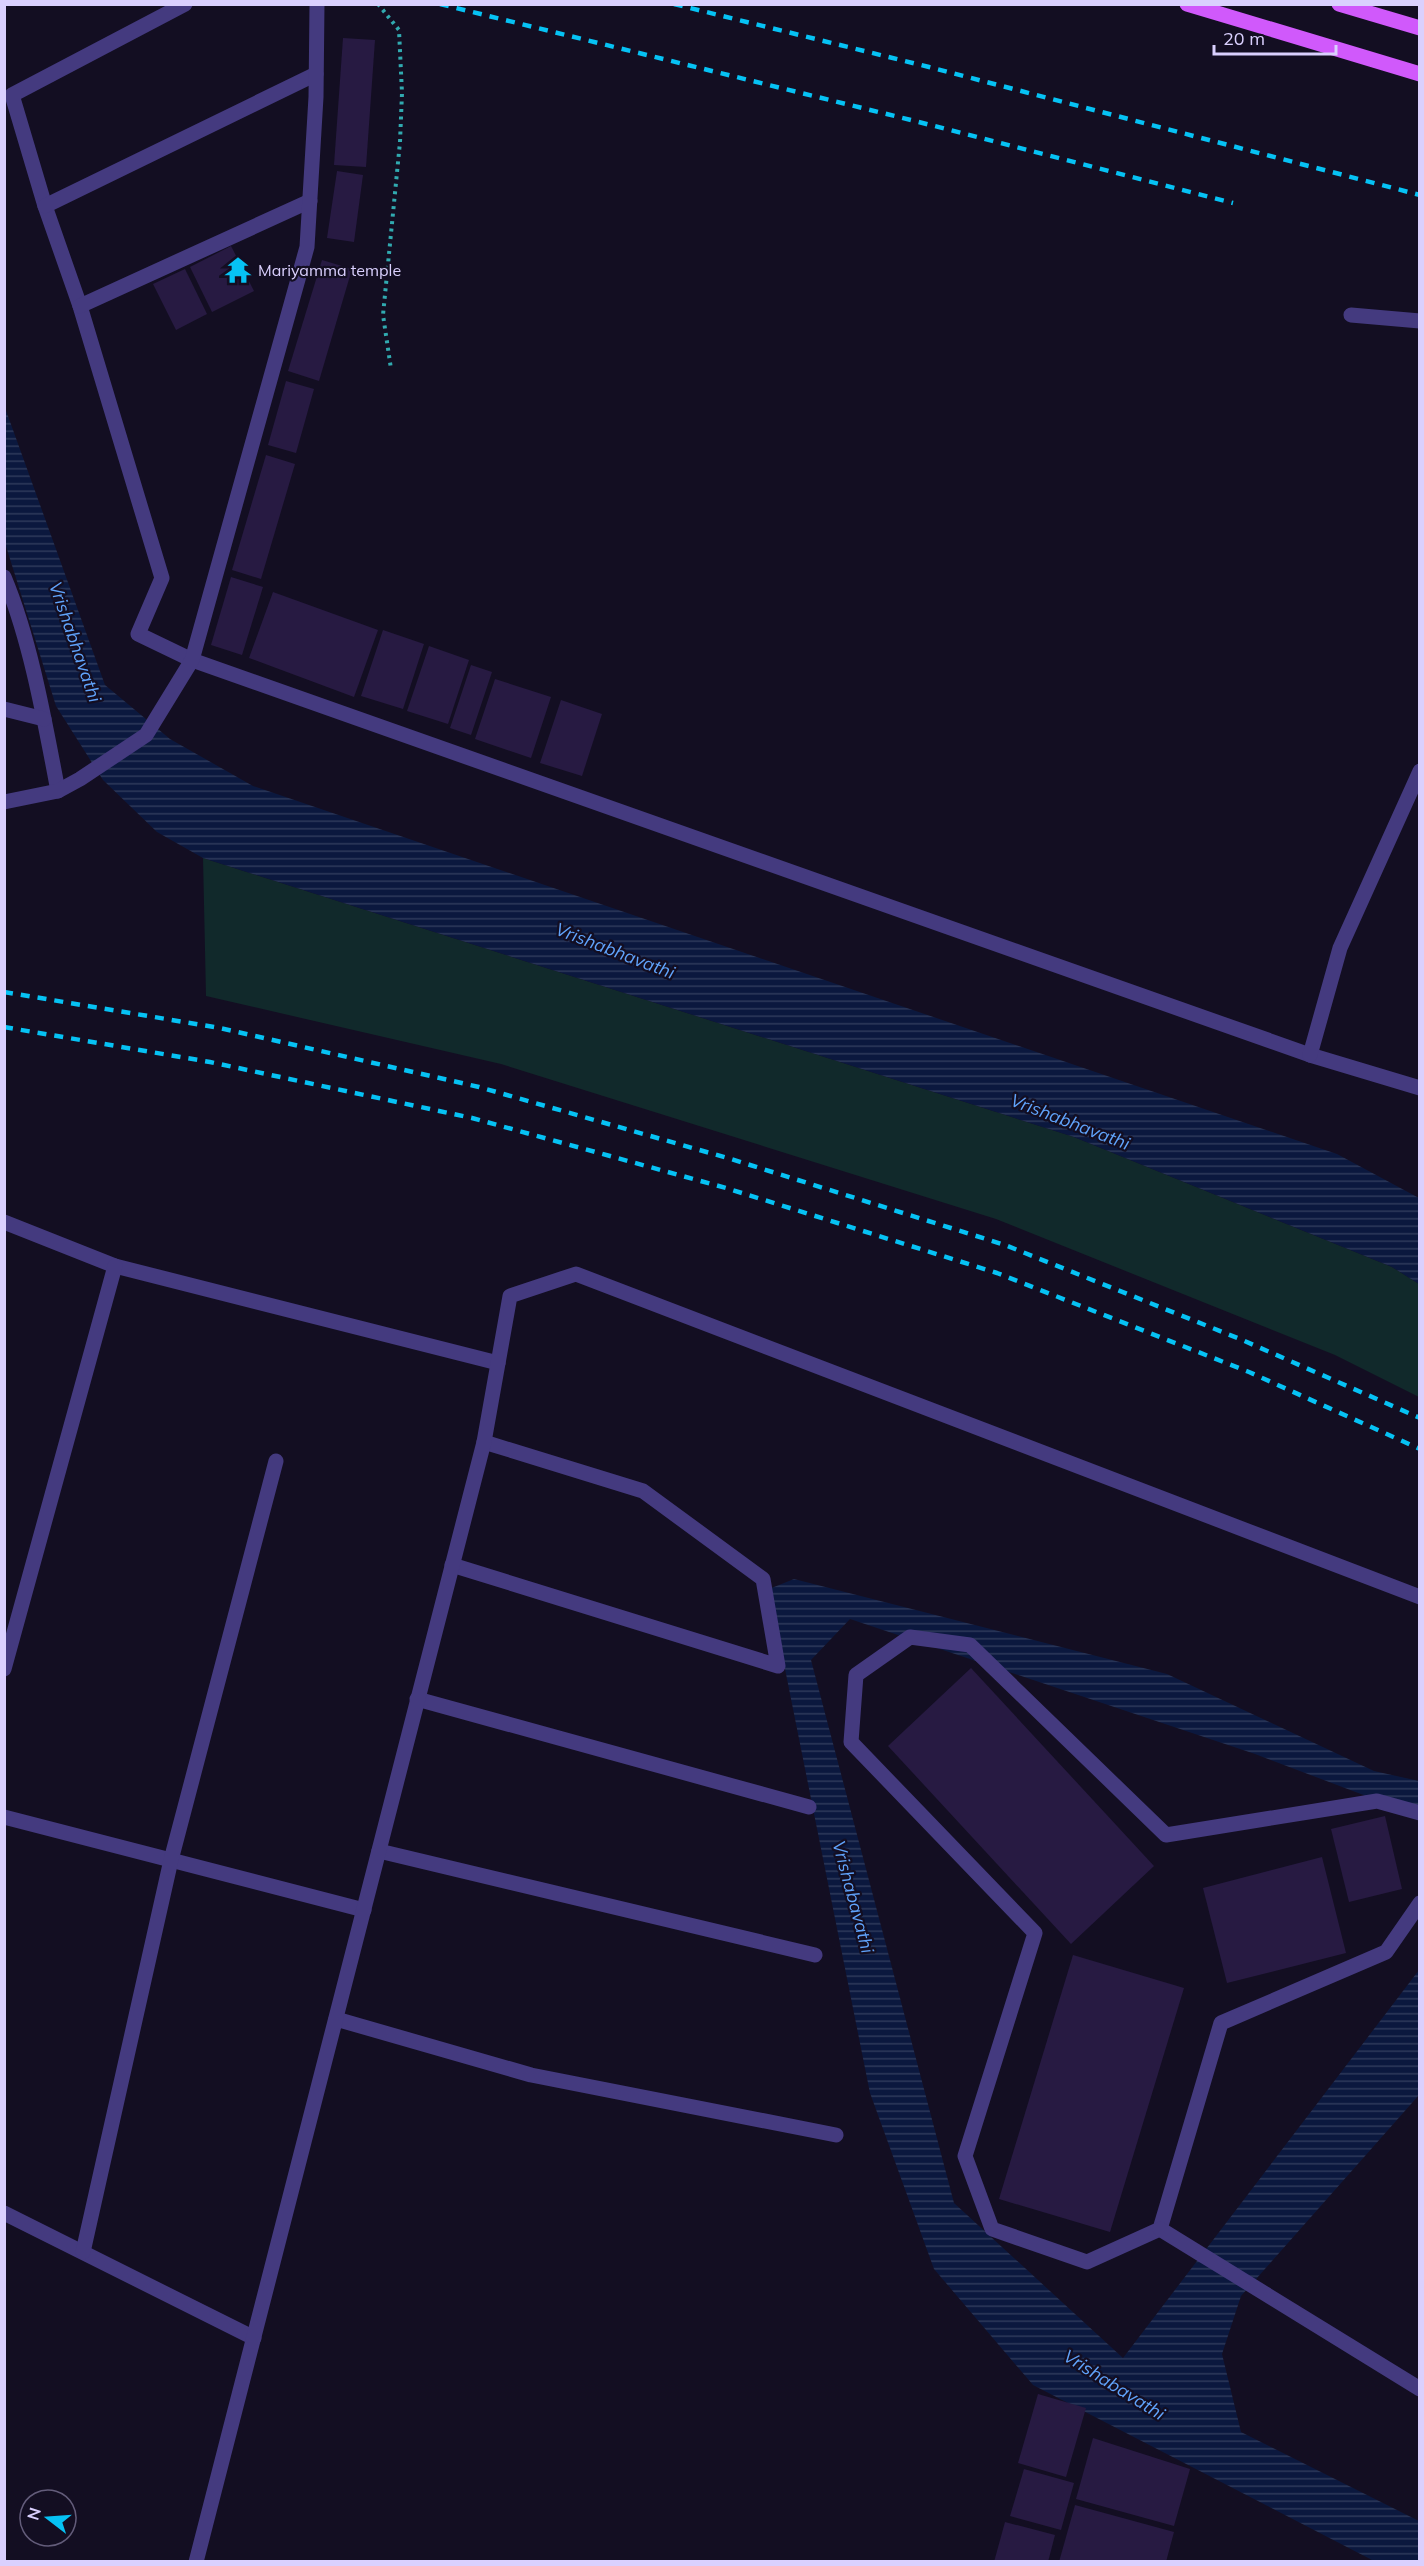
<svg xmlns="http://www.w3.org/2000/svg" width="1424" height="2566" font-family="Mulish,sans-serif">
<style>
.green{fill:#11292b}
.water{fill:url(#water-rules)}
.building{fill:#271a42}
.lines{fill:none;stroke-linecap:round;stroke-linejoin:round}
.path{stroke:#31aab0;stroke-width:4;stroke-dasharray:3 4.5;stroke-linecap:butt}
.street{stroke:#443a7f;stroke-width:15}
.primary{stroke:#d059fb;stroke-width:15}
.rail{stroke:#06c2f4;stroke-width:4.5;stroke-dasharray:9 8;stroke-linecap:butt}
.labels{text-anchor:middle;stroke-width:4.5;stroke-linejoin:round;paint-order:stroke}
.poi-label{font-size:16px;fill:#dad0fe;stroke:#130e22;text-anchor:start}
.water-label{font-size:18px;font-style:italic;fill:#60a3fb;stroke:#130e22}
</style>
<defs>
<pattern id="water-rules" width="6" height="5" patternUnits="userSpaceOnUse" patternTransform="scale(1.5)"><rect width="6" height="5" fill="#0b183e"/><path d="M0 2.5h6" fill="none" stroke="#2e395b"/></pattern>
</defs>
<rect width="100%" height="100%" fill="#130e22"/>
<path class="green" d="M203 858 1074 1137 1392 1267 1419 1284V1397L1335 1355 996 1219 501 1064 206 996Z"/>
<g class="water">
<path d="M4 405 105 685 170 739 253 786 1337 1154 1419 1198V1284L1392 1267 1074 1137 203 858 157 832 103 780 56 706 5 543Z"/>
<path d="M794 1579 1167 1674 1374 1771 1419 1781V1816L1255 1754 850 1619 811 1660 954 2203 1123 2358 1419 1970V2095L1241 2296 1222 2354 1241 2432 1419 2521V2561H1374L1033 2385 934 2269 870 2093 769 1589Z"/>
</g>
<g class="building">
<path d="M343 38 375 40 366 167 334 165Z"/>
<path d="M337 171 363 175 354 242 327 238Z"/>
<path d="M231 246 254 291 212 312 190 267Z"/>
<path d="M322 260 352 269 319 381 288 371Z"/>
<path d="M185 269 207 314 176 330 153 284Z"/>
<path d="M286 381 314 389 296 453 268 445Z"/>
<path d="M266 455 295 464 261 579 232 570Z"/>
<path d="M231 577 263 587 242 655 211 645Z"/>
<path d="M273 592 378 630 354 697 249 658Z"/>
<path d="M383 630 424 644 403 709 361 696Z"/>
<path d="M429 646 469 660 448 724 407 711Z"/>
<path d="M471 665 492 672 471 735 450 728Z"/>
<path d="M495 679 551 697 531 758 475 739Z"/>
<path d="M561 700 602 714 582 776 540 763Z"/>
<path d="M971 1668 1154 1866 1071 1944 888 1746Z"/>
<path d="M1385 1816 1402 1889 1349 1902 1331 1829Z"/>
<path d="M1322 1857 1346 1953 1227 1983 1203 1888Z"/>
<path d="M1073 1955 1184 1988 1110 2232 999 2199Z"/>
<path d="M1038 2394 1086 2408 1066 2477 1018 2463Z"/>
<path d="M1093 2438 1190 2469 1174 2526 1076 2499Z"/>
<path d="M1024 2469 1074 2483 1061 2530 1010 2516Z"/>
<path d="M1075 2505 1174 2532 1166 2562H1059Z"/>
<path d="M1005 2522 1055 2535 1048 2562H994Z"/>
</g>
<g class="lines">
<path class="path" d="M378 4 399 30 402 93 400 142 383 315 391 369"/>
<g class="street">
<path d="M185 4 12 95 45 206 80 306 162 578 138 634 192 660 1310 1055 1420 1088"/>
<path d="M45 206 316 74"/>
<path d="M80 306 310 201"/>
<path d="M1351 315 1420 321"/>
<path d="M4 577C31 641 45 723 58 791"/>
<path d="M4 709 44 719"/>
<path d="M4 802 58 791 80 779 146 735 192 660 307 247 316 97 317 4"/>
<path d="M1310 1055 1340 948 1420 771"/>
<path d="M4 1222 115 1266 498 1363"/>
<path d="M452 1565 778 1666 763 1579 643 1491 484 1442"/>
<path d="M4 1669 115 1266"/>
<path d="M417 1699 809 1807"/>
<path d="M1420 1813 1377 1801 1166 1835 970 1645 910 1637 856 1675 851 1742 1035 1933 965 2156 992 2229 1087 2262 1160 2229 1221 2023 1386 1952 1420 1903"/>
<path d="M4 1817 364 1910"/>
<path d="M379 1851 815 1955"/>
<path d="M336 2019 531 2075 836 2135"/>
<path d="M4 2213 254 2338"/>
<path d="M1160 2229 1420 2389"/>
<path d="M83 2252 171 1860 276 1461"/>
<path d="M196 2562 484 1442 510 1296 576 1274 1420 1597"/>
</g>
<g class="primary">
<path d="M1187 4 1420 74"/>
<path d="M1339 4 1420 28"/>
</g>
<g class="rail">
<path d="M440 4 915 121 1233 203"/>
<path d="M674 4 929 67 1420 195"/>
<path d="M4 992 220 1028 479 1087 731 1159 1005 1245 1240 1339 1420 1418"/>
<path d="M4 1027 210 1062 472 1118 726 1188 997 1273 1249 1372 1420 1449"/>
</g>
</g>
<defs>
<symbol id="temple-bare" viewBox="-9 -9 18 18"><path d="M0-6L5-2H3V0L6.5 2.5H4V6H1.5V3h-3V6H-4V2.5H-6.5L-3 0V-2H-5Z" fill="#06c2f4" stroke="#130e22" stroke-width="2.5" paint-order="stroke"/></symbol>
</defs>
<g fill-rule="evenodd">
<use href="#temple-bare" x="219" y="251" width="38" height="38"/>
</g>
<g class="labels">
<g class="poi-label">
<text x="258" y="276">Mariyamma temple</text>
</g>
<g class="water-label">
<text transform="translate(75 642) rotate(71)" y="6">Vrishabhavathi</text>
<text transform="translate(615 951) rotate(21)" y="6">Vrishabhavathi</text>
<text transform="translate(1070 1122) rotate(21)" y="6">Vrishabhavathi</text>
<text transform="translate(853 1897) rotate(75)" y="6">Vrishabavathi</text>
<text transform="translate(1114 2385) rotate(32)" y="6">Vrishabavathi</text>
</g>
</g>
<rect width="1424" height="2566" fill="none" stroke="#dad0fe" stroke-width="12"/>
<g transform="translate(48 2518) rotate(287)"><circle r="28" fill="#130e22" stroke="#635c7a" stroke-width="1.5"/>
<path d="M0-4.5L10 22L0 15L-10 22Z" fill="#06c2f4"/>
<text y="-9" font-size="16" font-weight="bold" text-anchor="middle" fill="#dad0fe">N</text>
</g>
<path d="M1214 45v9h122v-9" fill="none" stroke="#dad0fe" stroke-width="3"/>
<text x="1223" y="45" font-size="18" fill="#dad0fe" stroke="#130e22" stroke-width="4.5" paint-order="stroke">20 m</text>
</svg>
